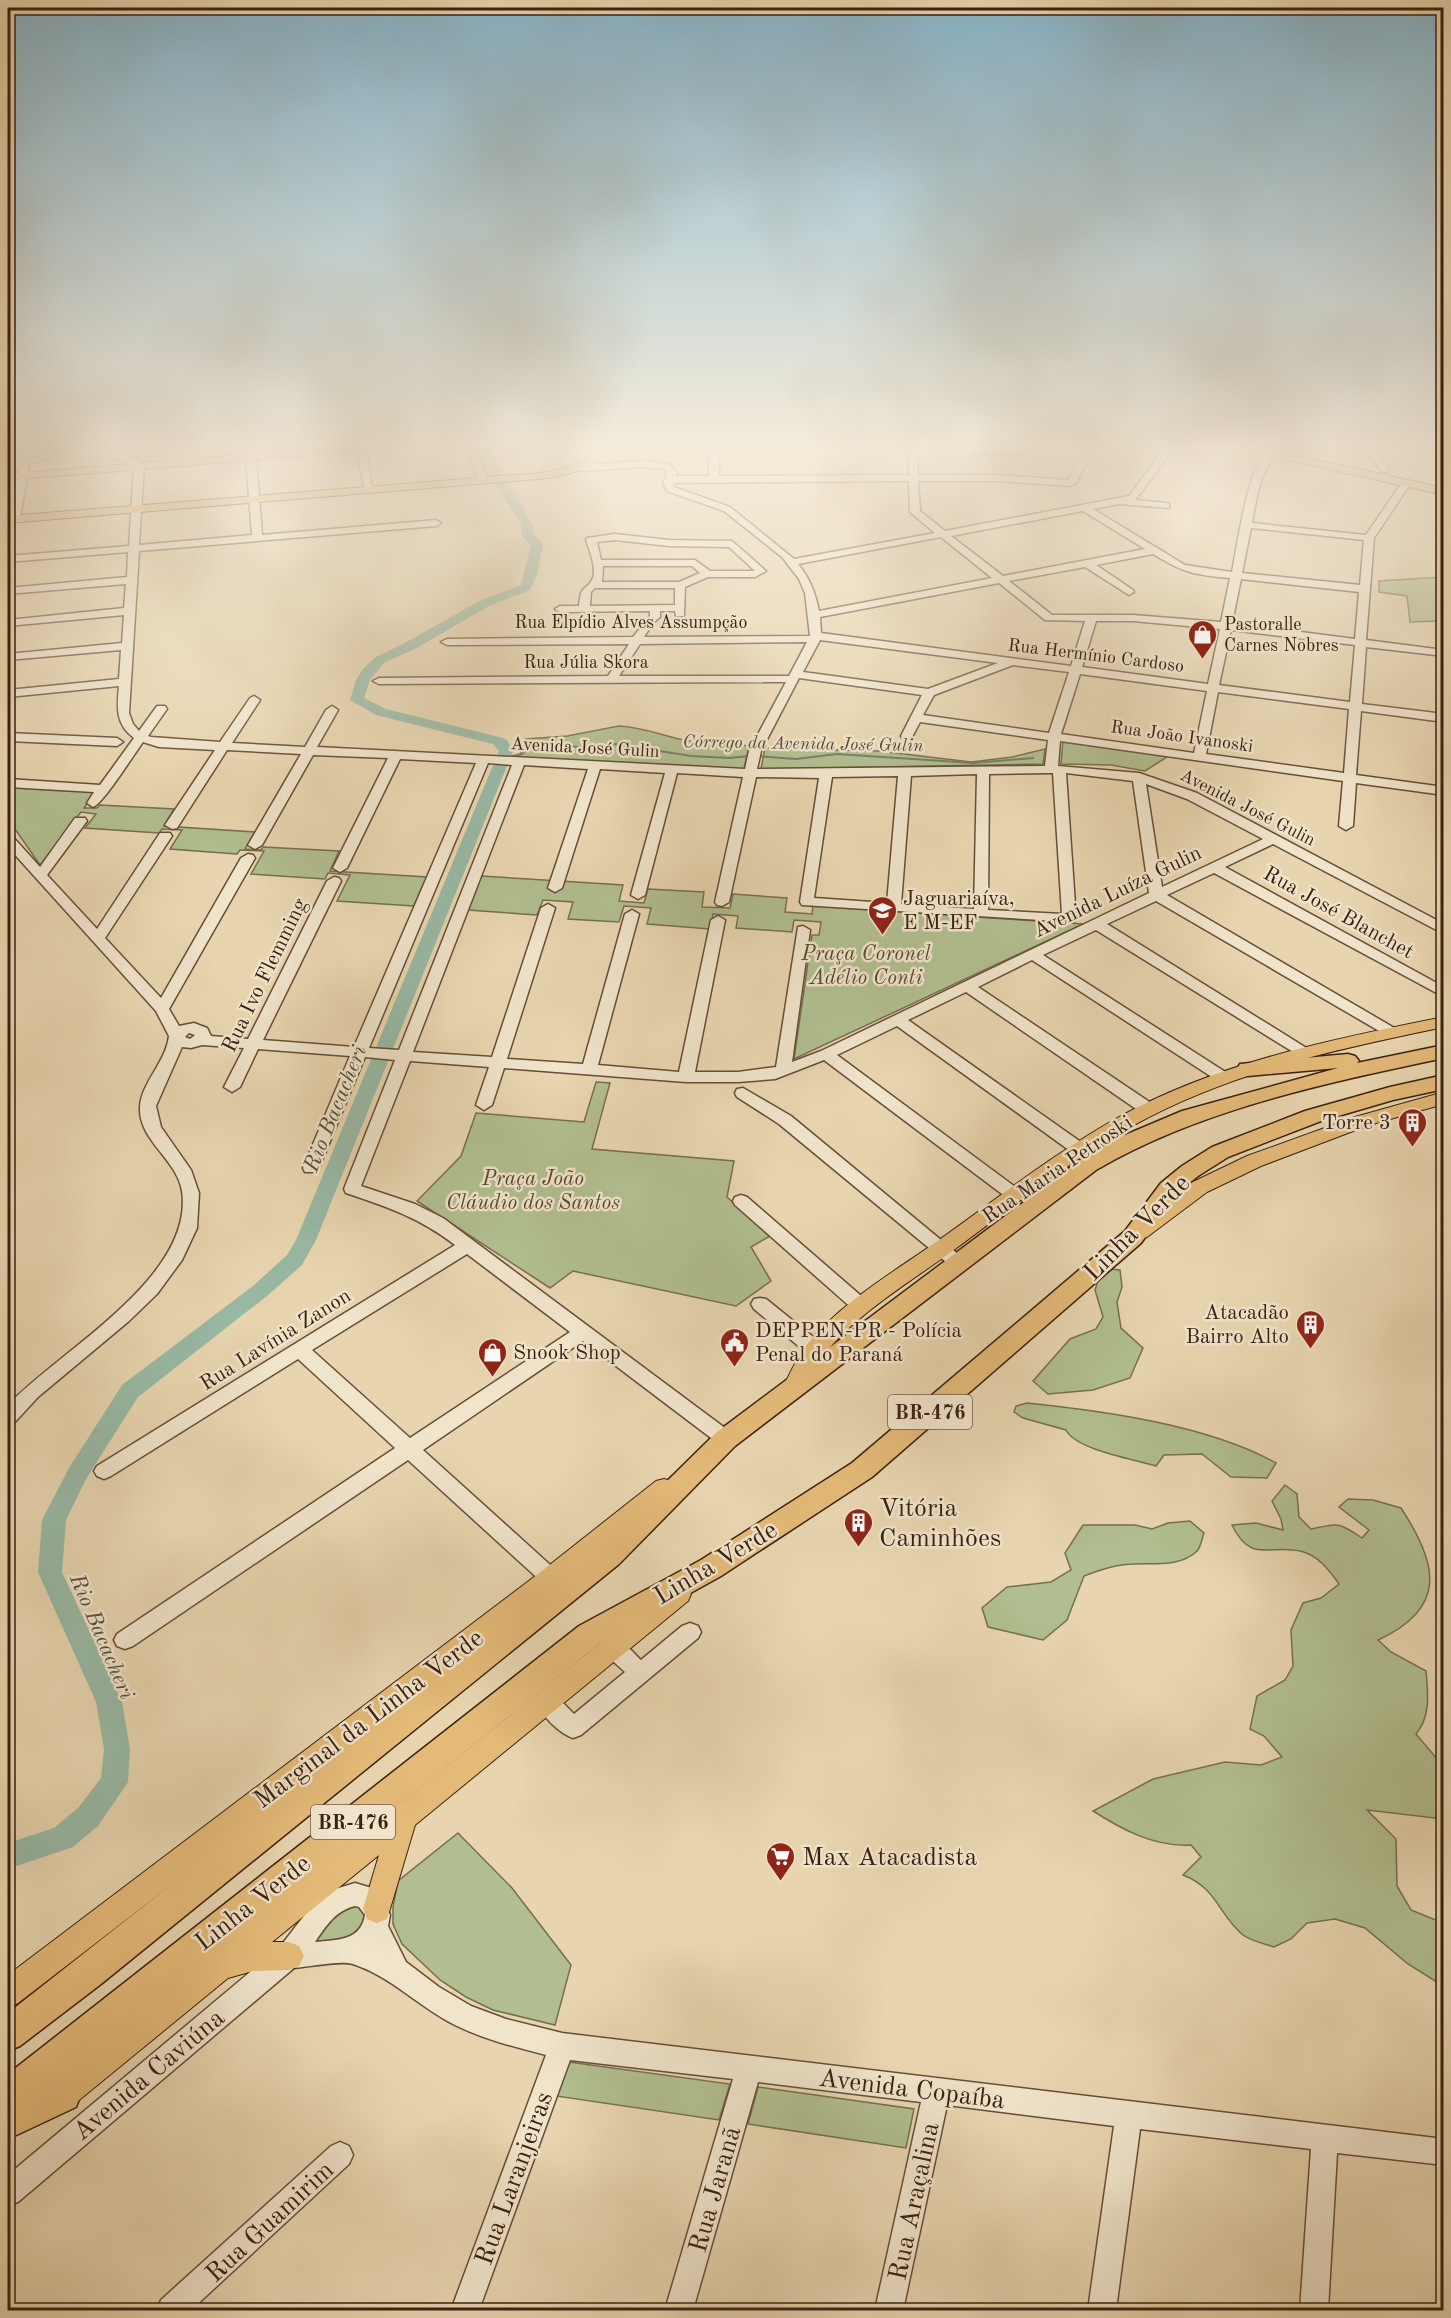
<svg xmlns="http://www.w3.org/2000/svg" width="1451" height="2318" font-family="'Old Standard TT',serif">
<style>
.green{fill:#b1be8f;stroke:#766f50;stroke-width:1.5}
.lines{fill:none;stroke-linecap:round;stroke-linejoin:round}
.stream{stroke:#727c6a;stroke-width:2}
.river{fill:#98b9a5;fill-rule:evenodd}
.minor-casing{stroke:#664d38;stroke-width:3}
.major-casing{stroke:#3a2011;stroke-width:2}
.highway-casing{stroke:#3a2011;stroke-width:3}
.minor{fill:#f0e4cb;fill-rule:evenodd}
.major{fill:#e4ba78;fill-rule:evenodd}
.highway{fill:#e4ba78;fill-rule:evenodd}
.labels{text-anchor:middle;stroke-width:5;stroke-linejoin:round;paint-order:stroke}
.far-street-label{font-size:18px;fill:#3a2011;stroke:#f0e4cb}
.far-poi-label{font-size:18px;fill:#3a2011;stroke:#f0e4cb;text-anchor:start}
.far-water-label{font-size:18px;font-style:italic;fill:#564e3d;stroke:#f0e4cb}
.shield{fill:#f0e4cb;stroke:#715b49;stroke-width:1.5}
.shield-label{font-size:20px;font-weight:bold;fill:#3a2011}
.street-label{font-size:21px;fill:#3a2011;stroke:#f0e4cb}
.poi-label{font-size:21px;fill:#3a2011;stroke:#f0e4cb;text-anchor:start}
.park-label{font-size:21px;font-style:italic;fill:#584830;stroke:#f0e4cb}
.water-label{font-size:22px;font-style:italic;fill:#564e3d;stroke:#f0e4cb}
.near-street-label{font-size:26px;fill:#3a2011;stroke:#f0e4cb}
.near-poi-label{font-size:26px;fill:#3a2011;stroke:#f0e4cb;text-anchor:start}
</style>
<rect width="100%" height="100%" fill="#e8d5af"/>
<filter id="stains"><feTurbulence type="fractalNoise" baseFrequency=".00333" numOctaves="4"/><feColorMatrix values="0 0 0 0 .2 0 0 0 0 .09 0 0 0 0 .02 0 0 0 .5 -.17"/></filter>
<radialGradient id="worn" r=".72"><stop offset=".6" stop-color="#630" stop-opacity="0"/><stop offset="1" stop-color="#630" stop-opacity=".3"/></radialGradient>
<g class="green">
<path d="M8 445H129L111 449H12Z"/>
<path d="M194 445H209L215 448 195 452 201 457C185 462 147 466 133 458L156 454 168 455 169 453 163 451 181 450Z"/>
<path d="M1443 577V621L1410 622 1407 596 1379 592V581Z"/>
<path d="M619 726C641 727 658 734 679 739 702 744 726 744 749 746L744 769 519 757 526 739 567 736Z"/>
<path d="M1063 740 1170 755 1145 771 1111 765 1061 764Z"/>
<path d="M765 748 879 751 971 762 1012 757 1045 749 1043 764 761 769Z"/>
<path d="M8 787 95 792 84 808H97L100 805 174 809 164 826 255 832 245 849 261 850 263 847 339 851 330 871 427 877 414 906 337 901 350 875 328 873 325 879 251 874 264 851 240 850 237 854 170 849 182 830 162 829 159 833 85 828 96 814 81 812 40 865 8 819Z"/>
<path d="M481 876 623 885 619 901 644 903 648 889 704 892 702 907 730 908 733 894 787 898 785 912 812 914 813 906 1083 924 794 1059 812 935H819L821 922 794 920 792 932 736 928 738 916 713 914 710 929 647 924 651 908 624 906 619 922 568 919 573 902 543 900 537 915 468 910Z"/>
<path d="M596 1082 610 1083 592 1149 734 1161 727 1197 770 1236 751 1247 771 1281 736 1306 573 1271 550 1288 417 1201 461 1156 476 1113 584 1122Z"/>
<path d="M1102 1268 1120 1270 1122 1287 1117 1302 1121 1328 1143 1348 1130 1378 1093 1390 1048 1394 1033 1381 1070 1339 1096 1329 1103 1317 1095 1290Z"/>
<path d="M1027 1403C1104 1411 1208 1425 1276 1463L1267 1478 1231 1477 1202 1454 1164 1455 1156 1466C1134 1459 1076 1450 1066 1430L1023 1418 1014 1412 1016 1406Z"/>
<path d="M1285 1485 1297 1494 1299 1517 1311 1529C1339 1523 1339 1522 1362 1538L1369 1530 1339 1507 1348 1499 1373 1500 1401 1508C1438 1564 1448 1608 1378 1640L1391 1652 1426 1671C1428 1693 1431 1716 1416 1734L1443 1766V1819L1367 1810 1396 1839 1397 1886 1411 1910 1443 1923V1986L1408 1964 1365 1928 1335 1919 1307 1923 1291 1939 1274 1947C1265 1944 1251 1941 1243 1935 1218 1914 1217 1888 1183 1875L1201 1857 1191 1845C1154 1847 1123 1830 1093 1811L1153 1779 1225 1762 1261 1765 1282 1757 1264 1736 1250 1729 1257 1696 1285 1680 1293 1666 1291 1630 1303 1603 1321 1598 1339 1584C1329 1570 1318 1555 1300 1551 1269 1544 1251 1564 1232 1525L1256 1523 1283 1530 1281 1519 1272 1501Z"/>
<path d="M1190 1521 1204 1533C1202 1538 1201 1547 1197 1551 1181 1567 1154 1563 1134 1564 1117 1564 1100 1570 1084 1576L1067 1620 1043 1640 988 1627 982 1608 1007 1587 1051 1582 1071 1570 1065 1553 1083 1525H1135L1152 1529 1168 1523Z"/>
<path d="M458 1833 512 1888 571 1965 555 2025 493 2010 466 1997 440 1980 402 1944 393 1924V1907L398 1881Z"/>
<path d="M357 1904 368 1912 357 1939 305 1946 337 1909Z"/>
<path d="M569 2062 730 2084 719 2120 556 2096Z"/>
<path d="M758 2087 914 2109 906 2148 748 2124Z"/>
</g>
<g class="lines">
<g class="stream">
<path d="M757 756 796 759 837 754 973 763 1033 758"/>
<path d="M507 757 522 754 528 748 551 744 578 747 616 744 691 756 729 758 750 756"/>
</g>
<path class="river" d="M480 445H490L499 469 533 525 534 535 543 544 537 575 530 590 489 606 413 650 385 662 370 680 364 698 386 709 503 738 507 740 513 751 316 1240 302 1265 267 1296 138 1397 86 1479 66 1520 62 1572 122 1702 130 1749 128 1782 98 1826 73 1847 8 1869V1843L54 1828 78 1808 101 1778 104 1749 96 1702 38 1572 42 1520 69 1468 122 1385 253 1286 287 1255 296 1240 499 751 493 744 376 715 350 700 356 680 363 669 376 657 403 644 481 600 521 585 531 545 522 536 521 525 487 469Z"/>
<defs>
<g id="minor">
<path d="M355 445H365L373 492 365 490Z"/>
<path d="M709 445H719V476L909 475 907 445H917V450L1027 448 1032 451 1027 454 917 456 918 475H999L1068 480 1086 445H1096L1076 483 1071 486 999 481H918L920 511 945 531 1129 496 1167 445H1177L1135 500 1166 503 1169 504V508L1119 504 1093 509 1185 565 1232 572C1237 548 1248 462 1269 452L1267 445H1277L1279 453C1259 470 1257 497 1252 523L1366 535 1403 481H1409L1411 483 1374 538 1366 640 1444 650V656L1366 647 1362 704 1444 714V722L1361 711 1356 775 1444 787V795L1356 783 1353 826 1346 830 1339 826 1343 781 1060 741 1058 766 1139 773 1197 793 1444 924V934L1273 844 1225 867 1444 987V997L1214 873 1167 895 1396 1029 1399 1032 1396 1035H1386L1156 901 1107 924 1308 1049 1311 1052 1308 1055H1298L1096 930 1043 955 1230 1075 1232 1078 1230 1081H1218L1032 960 978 987 1154 1105 1156 1109 1154 1113H1142L966 992 908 1020 1085 1145 1087 1149 1085 1153H1073L897 1026 837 1055 1022 1192 1024 1196 1022 1200H1010L824 1060 775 1079 738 1082H686L504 1068 492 1105 484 1110 476 1105 489 1067 410 1061 361 1186 415 1204 443 1218 733 1434 736 1439 733 1444 726 1446 719 1444 583 1341 423 1450 558 1572 561 1578 558 1584 551 1587 544 1584 408 1460 133 1646 125 1649 117 1646 114 1640 117 1634 395 1448 298 1359 111 1476 104 1479 97 1476 94 1471 97 1466 455 1245C420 1218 388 1207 346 1193L344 1189 395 1060 365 1057 319 1168 317 1172H305L303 1168 350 1056 258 1049 240 1087 232 1092 224 1087 244 1048 202 1045 191 1048 182 1047 156 1106 161 1127 191 1170 199 1193 197 1228 182 1260 157 1294 129 1321 38 1397 15 1422 8 1424V1405C59 1351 195 1277 182 1191 177 1159 138 1140 140 1107 141 1083 166 1062 169 1036L156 1011 8 847V836L13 837 40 867 75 818H85L87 821 47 875 97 929 160 833H170L172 836 105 938 161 998 241 858 248 854 253 855 255 858 169 1009 179 1026 194 1023 207 1028 211 1036 248 1039 327 881 334 877 339 878 341 881 263 1040 354 1047 476 763 400 759 347 868 340 872 333 868 388 758 313 755 262 845 255 849 248 845 301 754 227 750 177 828 172 829 165 825 215 750 159 747 143 742C134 754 103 804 93 807L87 803 94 792 8 787V779L100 785 134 738C115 724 117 707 119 686L8 697V690L119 679 121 650 8 660V654L122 643 124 615 8 626V620L124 608 126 584 8 594V588L127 577 128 552 8 562V556L129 546 134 467C113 450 54 455 29 464L20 519 15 522 10 519 19 468 8 472V466C39 453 117 437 144 466L139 545 252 535 246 457 251 454 256 457 262 535 436 520 441 523 436 526 139 551 129 713 133 724 139 731 157 706H165L167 709 148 736 151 737 220 742 250 698 254 696 260 700 232 743 305 747 326 710 332 706 338 710 317 747 745 769 749 751 786 682 379 684 373 681 379 678 608 676 629 644 447 645 441 642 447 639 633 637 650 616V611L560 612 555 609 560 606H579C581 584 584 593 592 580 598 570 589 550 586 540L587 538 615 534 669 540 732 541 766 571 755 577H708L685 587 684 616H676L675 611H660V617L653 623 644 637 810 636 805 593 799 579 782 557 724 511 667 491 663 483 667 473 664 469 645 467 582 471 577 468 582 465 645 461 670 465 677 473 675 476H709ZM909 481 910 512 935 533 794 559 730 507 674 487 673 483ZM1083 511 1145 549 1003 576 951 536ZM1251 528 1364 540 1360 585 1242 573ZM941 537 992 578 819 611C815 592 810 579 798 564ZM615 540 669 546 729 547 755 571H710L695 560H601L597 542ZM1153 554C1184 573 1195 575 1230 578L1221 622 1133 615H1052L1009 581 1085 567 1129 595 1134 592 1133 590 1096 565ZM603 566H692L700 573 679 582H602ZM1241 579 1359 592 1355 639 1232 623ZM999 583 1045 620 1085 621 1071 666 821 633 820 617ZM595 588H675V605L590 606 591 592ZM1096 621H1133L1220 629 1208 684 1082 667ZM1231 630 1355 645 1350 702 1219 685ZM820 640 998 663 928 689 803 672ZM807 642 789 676H619L640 644ZM1013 665 1069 672 1049 733 923 715 934 695ZM1080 674 1207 691 1194 753 1061 734ZM799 678 922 695 901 736 903 739H911L920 722 1048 740 1045 766 757 769 761 751ZM1218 692 1349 709 1344 773 1206 754ZM488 763 512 765 399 1050 369 1048ZM524 765 588 769 548 888 555 892 562 888 600 769 665 773 631 895 638 899 645 895 677 773 743 777 715 902 717 905 722 906 729 902 756 777 819 778 800 902 802 905 1074 922 1076 919 1066 773 1133 781 1149 893 821 1051 792 1062 810 930 803 926 798 927 776 1067 738 1072H695L725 920 718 916 711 920 679 1072 598 1065 639 914 632 910 625 914 583 1064 507 1059 555 908 548 904 541 908 492 1057 413 1052ZM1048 773H1053L1062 914 988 910 989 774ZM977 774 974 909 901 904 911 776ZM898 776 887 903 814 898 832 777ZM1146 784 1187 799 1263 839 1162 887ZM189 1033 195 1035 190 1039 185 1037ZM467 1254 570 1332 410 1438 312 1350Z"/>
<path d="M1359 445H1369L1389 468V472H1383Z"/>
<path d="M8 733 117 738 123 742 117 746 8 741Z"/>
<path d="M743 1088 791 1116 964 1259 967 1263 964 1267H952L779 1124 737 1097 735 1093 737 1089Z"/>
<path d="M741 1195 747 1197 867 1301 870 1306 867 1311 861 1312 855 1311 735 1205 733 1201 735 1197Z"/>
<path d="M760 1298 766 1299 822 1344 824 1349 822 1354 815 1356 808 1354 754 1309 751 1304 754 1299Z"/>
<path d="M690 1623 698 1626 701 1632 698 1638 581 1735 573 1738C559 1733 542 1716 536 1702L539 1695 547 1692 555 1695 574 1714 625 1672 606 1655 603 1648 606 1641C622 1636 630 1650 641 1660L682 1626Z"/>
<path d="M355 1883 375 1889 383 1897 390 1915 388 1926 406 1962 439 1987 471 2006 506 2019 562 2033 1444 2139V2165L1337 2153 1328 2310H1300L1311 2149 1140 2129 1116 2310H1088L1114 2126 947 2105 903 2310H875L921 2102 758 2082 693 2310H665L733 2079 570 2060 479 2310H451L546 2055C515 2047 483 2039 455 2025 419 2007 392 1977 353 1964 340 1960 309 1967 294 1968L18 2202 8 2205V2175L280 1947 316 1900 332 1890ZM355 1906 359 1907 365 1915C361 1941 336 1940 315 1942 326 1926 335 1911 355 1906Z"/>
<path d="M340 2142 349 2146 353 2155 349 2164 191 2310H157L161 2300 331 2146Z"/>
</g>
<g id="major">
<path d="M363 445H409L404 448 8 480V474Z"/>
<path d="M465 445H475L488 477C528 473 573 477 602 445H613C597 466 575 474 549 478L8 523V516L477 478Z"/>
<path d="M1229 445H1249L1444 488V495L1234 448Z"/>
<path d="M1444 1017V1027C1337 1049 1230 1072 1134 1125 1069 1161 1011 1208 951 1252 907 1284 856 1314 822 1357 813 1368 808 1381 802 1393L794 1395 786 1393 783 1387C790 1374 796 1359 805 1347 840 1303 894 1272 939 1240 998 1198 1056 1152 1119 1117 1219 1062 1333 1039 1444 1017Z"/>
<path d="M1444 1092V1104L1369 1125 1261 1166 1207 1192 1147 1237 1140 1239 1133 1237 1130 1232 1133 1227 1193 1182 1247 1156 1355 1117Z"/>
<path d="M664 1479 672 1481 676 1488 672 1495 560 1585 18 2003 8 2008V1975L542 1571 656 1481Z"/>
<path d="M679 1584 688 1587 691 1594 688 1601 415 1825 387 1919 377 1923 367 1919 363 1909 379 1855 272 1942H289L299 1946 304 1956 299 1966 289 1970 253 1971 228 1978 67 2110 56 2114 45 2110 41 2099 45 2088 670 1587Z"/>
</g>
<g id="highway">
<path d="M1444 1045V1058C1326 1083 1200 1109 1096 1170L735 1446 619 1564 101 1984 20 2046 8 2051V2013L599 1548 717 1432 1080 1160 1118 1138 1182 1111 1338 1068 1248 1076 1240 1074 1237 1069 1240 1064 1348 1054 1355 1056 1359 1061 1357 1063Z"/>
<path d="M1444 1075V1089L1393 1100 1321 1121 1228 1157 1198 1176 1177 1193 1141 1243 872 1477 721 1576 599 1644 59 2078 63 2076 76 2081 81 2094 76 2107 8 2139V2074L579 1626 701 1560 852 1463 1125 1231 1161 1183 1182 1166 1212 1147 1305 1111 1390 1087Z"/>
</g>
</defs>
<use href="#minor" class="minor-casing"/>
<use href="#major" class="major-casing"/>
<use href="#highway" class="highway-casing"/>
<use href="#minor" class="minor"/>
<use href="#major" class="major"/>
<use href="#highway" class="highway"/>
</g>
<linearGradient id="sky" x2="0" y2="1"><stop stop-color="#88b6cd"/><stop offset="0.58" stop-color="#f5ecdb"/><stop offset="1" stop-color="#f5ecdb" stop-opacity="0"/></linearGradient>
<rect width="1451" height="770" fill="url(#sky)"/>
<defs>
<symbol id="shop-pin" viewBox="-11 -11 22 30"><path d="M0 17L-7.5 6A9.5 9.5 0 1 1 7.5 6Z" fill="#8f2418" stroke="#f0e4cb"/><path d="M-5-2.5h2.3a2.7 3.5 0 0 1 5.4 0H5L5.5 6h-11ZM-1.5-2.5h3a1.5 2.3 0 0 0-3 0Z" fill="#fff"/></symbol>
<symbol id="school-pin" viewBox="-11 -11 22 30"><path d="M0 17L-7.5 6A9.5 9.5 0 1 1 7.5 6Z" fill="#8f2418" stroke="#f0e4cb"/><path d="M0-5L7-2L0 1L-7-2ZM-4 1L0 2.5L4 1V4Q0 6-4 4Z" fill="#fff"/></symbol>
<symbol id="building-pin" viewBox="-11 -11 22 30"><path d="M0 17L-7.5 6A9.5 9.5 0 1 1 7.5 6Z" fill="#8f2418" stroke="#f0e4cb"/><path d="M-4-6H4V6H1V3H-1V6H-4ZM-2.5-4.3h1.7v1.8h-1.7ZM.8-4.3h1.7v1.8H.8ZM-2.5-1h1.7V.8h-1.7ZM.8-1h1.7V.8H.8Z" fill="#fff"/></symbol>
<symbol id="civic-pin" viewBox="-11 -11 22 30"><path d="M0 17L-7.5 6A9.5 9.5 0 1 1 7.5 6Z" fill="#8f2418" stroke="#f0e4cb"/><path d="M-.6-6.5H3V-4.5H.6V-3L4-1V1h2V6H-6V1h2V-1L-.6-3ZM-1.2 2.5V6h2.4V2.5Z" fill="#fff"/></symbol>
<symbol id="supermarket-pin" viewBox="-11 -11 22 30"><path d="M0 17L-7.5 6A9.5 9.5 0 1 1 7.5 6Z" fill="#8f2418" stroke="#f0e4cb"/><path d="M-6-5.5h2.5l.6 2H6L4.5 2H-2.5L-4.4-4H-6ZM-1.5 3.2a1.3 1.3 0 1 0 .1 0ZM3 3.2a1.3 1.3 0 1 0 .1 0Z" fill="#fff"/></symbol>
</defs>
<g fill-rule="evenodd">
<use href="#shop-pin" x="1186" y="618" width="33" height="45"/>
<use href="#school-pin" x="866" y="894" width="33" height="45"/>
<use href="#building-pin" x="1396" y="1106" width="33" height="45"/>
<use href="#building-pin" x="1294" y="1308" width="33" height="45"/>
<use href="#civic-pin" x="718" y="1326" width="33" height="45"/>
<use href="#shop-pin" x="476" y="1336" width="33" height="45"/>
<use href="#building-pin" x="842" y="1506" width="33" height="45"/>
<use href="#supermarket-pin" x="764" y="1840" width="33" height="45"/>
</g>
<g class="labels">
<g class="far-street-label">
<text x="631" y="628">Rua Elpídio Alves Assumpção</text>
<text transform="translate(1096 655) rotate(7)" y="6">Rua Hermínio Cardoso</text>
<text x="586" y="668">Rua Júlia Skora</text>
<text transform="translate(1182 736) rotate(8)" y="6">Rua João Ivanoski</text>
<text transform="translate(585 747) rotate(3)" y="6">Avenida José Gulin</text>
<text transform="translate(1248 807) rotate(27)" y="6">Avenida José Gulin</text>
</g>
<g class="far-poi-label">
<text x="1224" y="630">Pastoralle<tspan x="1224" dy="21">Carnes Nobres</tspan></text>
</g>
<g class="far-water-label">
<text transform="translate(803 743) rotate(1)" y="6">Córrego da Avenida José Gulin</text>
</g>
<g class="shield">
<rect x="888" y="1395" width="84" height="34" rx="4.5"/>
<rect x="311" y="1805" width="84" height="34" rx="4.5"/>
</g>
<g class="shield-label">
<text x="930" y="1419">BR-476</text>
<text x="353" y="1829">BR-476</text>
</g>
<g class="street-label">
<text transform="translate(1117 891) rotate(-26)" y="7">Avenida Luíza Gulin</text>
<text transform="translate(1339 912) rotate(29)" y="7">Rua José Blanchet</text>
<text transform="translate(264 975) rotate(-64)" y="7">Rua Ivo Flemming</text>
<text transform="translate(1057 1169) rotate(-34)" y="7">Rua Maria Petroski</text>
<text transform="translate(275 1339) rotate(-32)" y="7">Rua Lavínia Zanon</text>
</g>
<g class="poi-label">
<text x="903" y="905">Jaguariaíva,<tspan x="903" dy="24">E M-EF</tspan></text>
<text x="1391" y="1129" text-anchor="end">Torre 3</text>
<text x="1289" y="1319" text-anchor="end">Atacadão<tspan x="1289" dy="24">Bairro Alto</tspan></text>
<text x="755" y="1337">DEPPEN-PR - Polícia<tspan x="755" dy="24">Penal do Paraná</tspan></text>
<text x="513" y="1359">Snook Shop</text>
</g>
<g class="park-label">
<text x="866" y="960">Praça Coronel<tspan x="866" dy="24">Adélio Conti</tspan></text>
<text x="533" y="1185">Praça João<tspan x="533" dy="24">Cláudio dos Santos</tspan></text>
</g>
<g class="water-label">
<text transform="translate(334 1108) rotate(-68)" y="8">Rio Bacacheri</text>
<text transform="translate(103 1636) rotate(67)" y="8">Rio Bacacheri</text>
</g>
<g class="near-street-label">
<text transform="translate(1136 1227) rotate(-45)" y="9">Linha Verde</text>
<text transform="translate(715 1562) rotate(-31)" y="9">Linha Verde</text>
<text transform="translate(368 1718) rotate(-37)" y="9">Marginal da Linha Verde</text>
<text transform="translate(252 1902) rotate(-38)" y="9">Linha Verde</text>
<text transform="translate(148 2074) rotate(-40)" y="9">Avenida Caviúna</text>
<text transform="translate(912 2088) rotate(7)" y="9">Avenida Copaíba</text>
<text transform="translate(513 2178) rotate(-70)" y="9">Rua Laranjeiras</text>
<text transform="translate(714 2189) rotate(-74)" y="9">Rua Jaranã</text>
<text transform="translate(913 2201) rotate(-78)" y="9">Rua Araçalina</text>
<text transform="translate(269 2221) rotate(-43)" y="9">Rua Guamirim</text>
</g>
<g class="near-poi-label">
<text x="879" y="1516">Vitória<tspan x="879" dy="30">Caminhões</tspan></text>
<text x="802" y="1865">Max Atacadista</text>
</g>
</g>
<rect width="1451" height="2318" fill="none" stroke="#e8d5af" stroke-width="30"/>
<rect x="9" y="9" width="1433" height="2300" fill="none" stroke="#3a2011" stroke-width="3"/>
<rect x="15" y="15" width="1421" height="2288" fill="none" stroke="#3a2011" stroke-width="1.5"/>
<rect width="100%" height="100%" filter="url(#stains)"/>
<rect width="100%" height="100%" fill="url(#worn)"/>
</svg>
